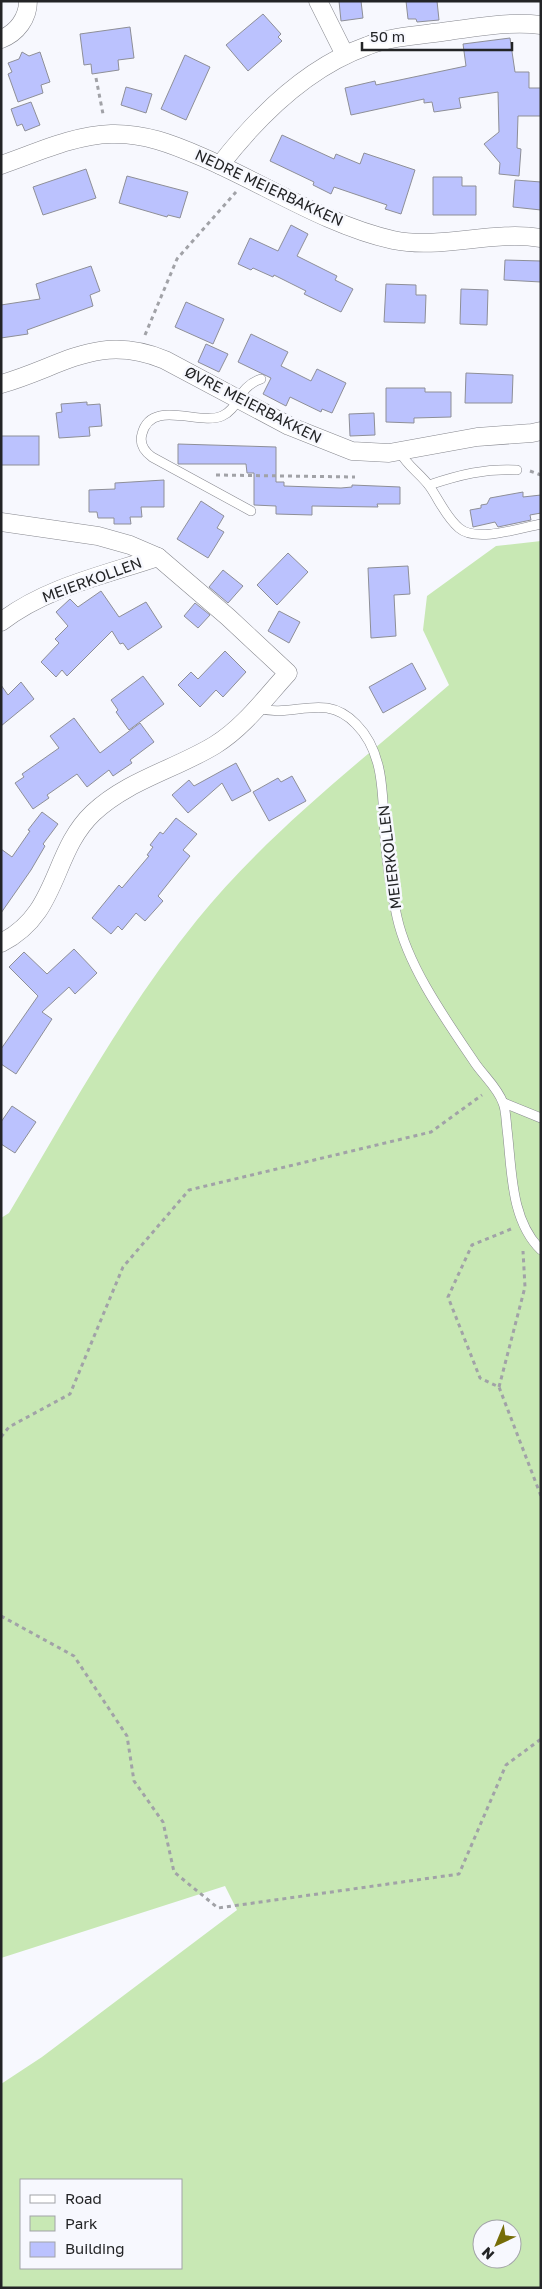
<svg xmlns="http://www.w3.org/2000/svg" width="542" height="2289" font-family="'Golos Text',sans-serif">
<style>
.green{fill:#c8e8b4;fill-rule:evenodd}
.building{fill:#bbc2fe;stroke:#8e8f97}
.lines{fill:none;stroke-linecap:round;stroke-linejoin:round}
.service-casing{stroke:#86878e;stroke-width:10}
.minor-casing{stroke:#86878e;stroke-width:19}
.path{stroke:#a1a2a7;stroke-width:3;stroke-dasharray:4 4;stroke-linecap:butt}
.service{stroke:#fff;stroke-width:9}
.minor{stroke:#fff;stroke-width:18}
.labels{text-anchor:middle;stroke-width:5;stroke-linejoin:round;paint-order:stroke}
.street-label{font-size:15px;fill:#232426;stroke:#f7f8fe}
</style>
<rect width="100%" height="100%" fill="#f7f8fe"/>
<path class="green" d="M541 541V2288H1V2084L42 2057 237 1910 225 1886 1 1958V1218L9 1213C68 1114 124 1010 197 920 269 831 363 760 449 685L423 630 427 596 496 546ZM21 2180H181V2268H21ZM482 2229H512V2259H482Z"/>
<g class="building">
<path d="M339 1H361L363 18 341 21Z"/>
<path d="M406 1H437L439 20 417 22 416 19H408Z"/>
<path d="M263 14 281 34 278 37 282 41 248 71 226 45Z"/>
<path d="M130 27 134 58 118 60 119 70 92 74 91 64 84 65 80 34Z"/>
<path d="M510 38 515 72H529V88H541V116H518L517 148 521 149 519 176 499 174 500 163 484 144 499 132 498 92 459 98 461 108 434 112 432 102 424 103V99L351 115 345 88 375 81 376 85 466 66 463 44Z"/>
<path d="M22 52 29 56 40 52 50 82 41 85 43 93 18 102 8 74 12 72 8 63 19 59Z"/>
<path d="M185 55 210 67 186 120 161 109Z"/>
<path d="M126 87 152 94 146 113 121 105Z"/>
<path d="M31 102 40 125 25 131 22 124 17 126 11 109Z"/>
<path d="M282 135 334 159 336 154 360 164 364 153 415 170 401 214 385 209 387 205 334 187 331 194 313 185 314 182 270 161Z"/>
<path d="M86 169 96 198 43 215 33 187Z"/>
<path d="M127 176 188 192 180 218 168 215 167 217 119 203Z"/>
<path d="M433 177H462V186H476V215H433Z"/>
<path d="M515 180 541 182V210L513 207Z"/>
<path d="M291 225 308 234 297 256 337 276 335 280 353 289 341 312 304 294 306 291 274 275 273 277 253 268 251 270 238 264 250 238 278 251Z"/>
<path d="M505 260 541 261V282L504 280Z"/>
<path d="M91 266 100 291 90 295 93 306 27 330 28 334 1 338V305L40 299 36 284Z"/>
<path d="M386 284 416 285V295H426L425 323 384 322Z"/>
<path d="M461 289 488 290 487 325 460 324Z"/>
<path d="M186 302 224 319 213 344 175 327Z"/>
<path d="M251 334 288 352 281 366 311 381 317 369 346 383 332 413 322 409 321 412 290 397 286 406 263 394 271 378 238 362Z"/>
<path d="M206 344 228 354 219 372 198 362Z"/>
<path d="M466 373 513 375 512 403H465Z"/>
<path d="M386 388H425V392H451V417L414 418V423L386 422Z"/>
<path d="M87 402V405L100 404 102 426 89 427 90 436 59 438 56 413 62 412 61 404Z"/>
<path d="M374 413 375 435 350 436 349 414Z"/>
<rect x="1" y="436" width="38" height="29"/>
<path d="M178 444 276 447V482H284V486L341 488 352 487V485L400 487V504H377L378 507 312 506V515L276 514V506L254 505V473H247L246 464H178Z"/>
<path d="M164 480V507H141L142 517H130L131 524H114V518H98L97 512H89V490L115 489V483Z"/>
<path d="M523 492V497L541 495V513L530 515 531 520 498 527 495 522 473 527 470 510 481 508V505L487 504 490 498Z"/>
<path d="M201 501 224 516 217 528 224 532 208 558 177 539Z"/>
<path d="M288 553 308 572 277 605 257 585Z"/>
<path d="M408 566 410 594 394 595 396 636 371 638 368 568Z"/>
<path d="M223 570 243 586 228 603 209 587Z"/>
<path d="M101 591 119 617 146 602 162 627 128 650 123 643 120 644 112 631 67 676 62 670 56 677 41 662 59 643 55 639 68 626 56 612 70 599 78 607Z"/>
<path d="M195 603 210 615 198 628 184 616Z"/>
<path d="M279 611 300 622 289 643 268 631Z"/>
<path d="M225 651 246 672 223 697 216 690 200 707 178 685 191 672 198 679Z"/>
<path d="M412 663 426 689 383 713 369 687Z"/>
<path d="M143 676 164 704 129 730 116 712 118 710 111 700Z"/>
<path d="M21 682 34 699 1 726V685L8 695Z"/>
<path d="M74 718 100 753 140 723 154 742 130 760 132 763 113 776 109 770 87 787 77 774 47 795 49 798 33 809 15 783 24 777 22 774 59 748 50 736Z"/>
<path d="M236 763 251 791 232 801 222 783 188 813 172 795 189 780 194 786Z"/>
<path d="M292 776 306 801 269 821 253 792 278 778 281 782Z"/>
<path d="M42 812 58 824 43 844 45 846 31 870 1 913V849L12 857 30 831 28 830Z"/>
<path d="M176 818 197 834 183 850 190 856 158 896 163 901 145 921 136 913 122 930 118 926 111 934 92 918 119 885 122 888 149 856 147 855 153 847 150 845 160 832 163 834Z"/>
<path d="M74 949 97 973 75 994 69 987 42 1012 52 1019 16 1074 1 1064V1049L38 996 9 967 24 952 47 974Z"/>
<path d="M12 1106 36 1122 15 1153 1 1144V1122Z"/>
</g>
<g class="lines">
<defs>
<g id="service">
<path d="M400 452C407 466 421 474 430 487 439 500 446 517 459 528 476 543 520 528 541 524"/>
<path d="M429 485C459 475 486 468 517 470"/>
<path d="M251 511 152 457C144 451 139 444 142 434 151 398 199 426 222 416 240 408 237 387 261 379"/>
<path d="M257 708C294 719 324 691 356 724 386 754 382 799 385 838 387 864 391 891 397 917 408 967 446 1020 475 1063 483 1075 498 1088 503 1103 506 1110 506 1121 507 1129 512 1169 510 1220 541 1250"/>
<path d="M504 1103 541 1118"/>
</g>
<g id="minor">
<path d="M318 1 345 55"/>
<path d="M1 39C17 33 28 18 28 1"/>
<path d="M1 165C36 153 74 135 111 134 144 133 172 144 202 157 263 183 328 226 393 240 441 250 492 230 541 238"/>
<path d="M220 165C258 116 308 67 367 46 393 36 422 35 449 31 479 27 511 21 541 25"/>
<path d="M1 384C62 367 98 332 165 360L289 426 352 451 389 453 477 437 532 433 541 431"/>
<path d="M1 522 98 536 130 545 158 557 228 617 288 673C265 698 244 727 215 745 176 769 128 780 93 813 51 853 60 913 1 943"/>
<path d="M1 622C46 587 105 575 158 557"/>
</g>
</defs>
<use href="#service" class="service-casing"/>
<use href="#minor" class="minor-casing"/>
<g class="path">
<path d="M96 78 103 114 106 115"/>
<path d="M145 335 177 259 236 192"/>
<path d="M530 471 541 475"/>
<path d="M216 475 355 477"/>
<path d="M511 1229 472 1245 448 1297 480 1378 499 1387 541 1496"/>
<path d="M499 1387 525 1287 523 1251"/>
<path d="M1 1437 9 1427 70 1394 123 1267 189 1190 431 1132 482 1095"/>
<path d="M1 1616 74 1656 127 1736 134 1781 163 1822 174 1872 218 1908 459 1874 506 1765 541 1739"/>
</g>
<use href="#service" class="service"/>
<use href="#minor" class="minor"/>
</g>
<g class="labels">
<g class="street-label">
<text transform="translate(269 188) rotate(25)" y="5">NEDRE MEIERBAKKEN</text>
<text transform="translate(253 405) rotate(27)" y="5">ØVRE MEIERBAKKEN</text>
<text transform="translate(92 580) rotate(-20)" y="5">MEIERKOLLEN</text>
<text transform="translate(390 857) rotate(-97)" y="5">MEIERKOLLEN</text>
</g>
</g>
<rect width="542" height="2289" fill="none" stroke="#232426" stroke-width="5"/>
<rect x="20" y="2179" width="162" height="90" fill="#f7f8fe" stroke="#a2a3a8"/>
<rect x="30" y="2195" width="25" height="8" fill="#ffffff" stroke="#a2a3a8"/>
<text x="65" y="2204" font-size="15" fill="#232426">Road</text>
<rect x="30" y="2216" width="25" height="15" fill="#c8e8b4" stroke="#a2a3a8"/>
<text x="65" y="2229" font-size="15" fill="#232426">Park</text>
<rect x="30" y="2242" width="25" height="15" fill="#bbc2fe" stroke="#a2a3a8"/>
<text x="65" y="2254" font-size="15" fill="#232426">Building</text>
<g transform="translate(497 2244) rotate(224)"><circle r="24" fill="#f7f8fe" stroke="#a2a3a8"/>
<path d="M0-4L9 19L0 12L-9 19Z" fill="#766d08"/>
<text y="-8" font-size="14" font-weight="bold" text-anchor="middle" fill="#232426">N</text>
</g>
<path d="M362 42v8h150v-8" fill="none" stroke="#232426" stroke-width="2.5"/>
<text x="370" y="42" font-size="15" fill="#232426" stroke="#f7f8fe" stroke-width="4" paint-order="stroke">50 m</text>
</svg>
